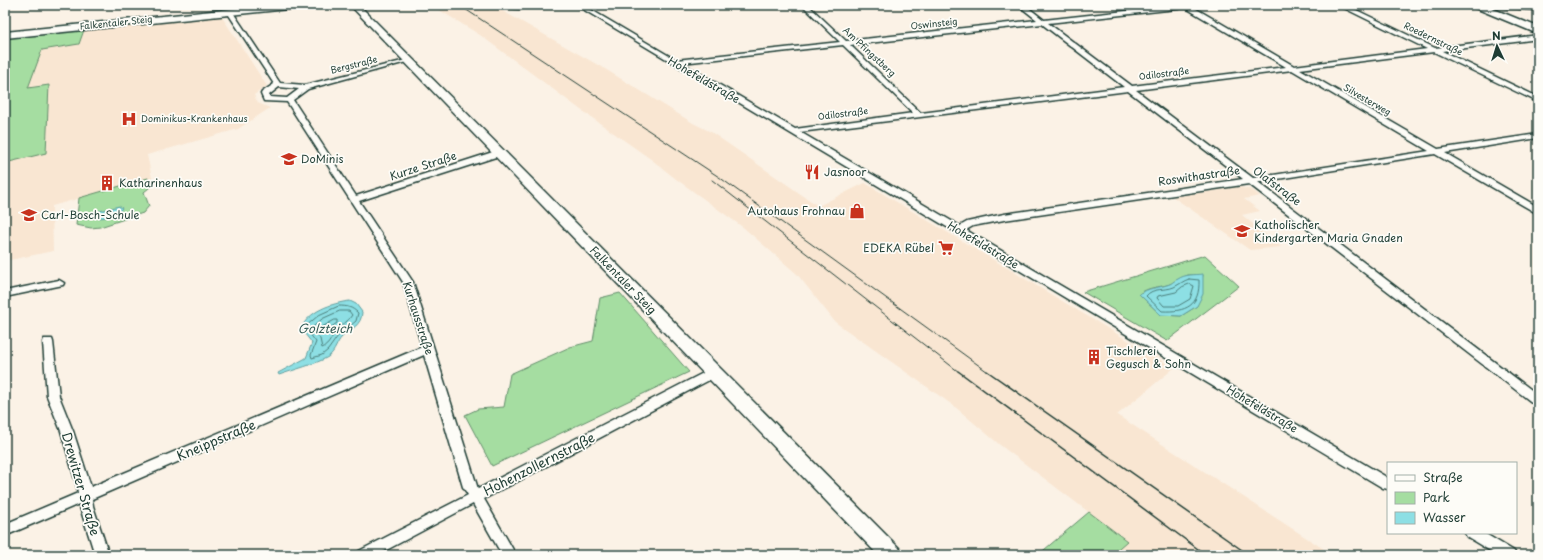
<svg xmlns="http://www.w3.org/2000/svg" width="1543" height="560" font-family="'Playpen Sans',sans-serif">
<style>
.built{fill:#f9e6d2}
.green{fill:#a5dda1;stroke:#628d6a;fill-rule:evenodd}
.water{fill:#8ddfe4;stroke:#619e9e}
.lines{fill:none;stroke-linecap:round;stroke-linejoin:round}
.shore{stroke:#4b7e7a;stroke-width:1}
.street-casing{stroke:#1f3d34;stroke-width:3}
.secondary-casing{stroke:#1f3d34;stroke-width:3}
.primary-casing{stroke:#1f3d34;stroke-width:3}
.street{fill:#fdfcf7;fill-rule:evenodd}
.secondary{fill:#fdfcf7;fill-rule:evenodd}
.primary{fill:#fdfcf7;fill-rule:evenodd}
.tram-far1{stroke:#1f3d34;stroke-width:1}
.tram{stroke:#1f3d34;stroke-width:1.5}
.labels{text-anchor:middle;stroke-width:3.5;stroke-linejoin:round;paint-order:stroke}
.far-street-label{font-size:9px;fill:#1f3d34;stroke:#fdfcf7}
.far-poi-label{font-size:9px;fill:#1f3d34;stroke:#fdfcf7;text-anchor:start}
.street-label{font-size:11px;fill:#1f3d34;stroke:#fdfcf7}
.poi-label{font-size:11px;fill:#1f3d34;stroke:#fdfcf7;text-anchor:start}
.water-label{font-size:12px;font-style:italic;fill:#355d57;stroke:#fdfcf7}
.near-street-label{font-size:13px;fill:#1f3d34;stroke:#fdfcf7}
</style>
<rect width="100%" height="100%" fill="#fbf2e6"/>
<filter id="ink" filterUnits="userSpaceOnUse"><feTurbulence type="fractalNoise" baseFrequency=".025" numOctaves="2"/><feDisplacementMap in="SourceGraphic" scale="8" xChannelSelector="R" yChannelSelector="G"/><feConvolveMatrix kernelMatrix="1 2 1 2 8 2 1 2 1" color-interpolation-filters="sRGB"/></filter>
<g filter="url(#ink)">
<g class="built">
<path d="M431 5H492L605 69 693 123 711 132 818 206 865 183 1174 368 1117 415 1333 555H1111L1127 541 1000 445 954 406 835 322 797 274 744 228 676 179 652 160 581 110 480 35Z"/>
<path d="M218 16 222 17 267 86 254 95 258 103 270 108 238 129 147 155 152 178 52 206 53 251 5 261V38Z"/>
<path d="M1240 187 1252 190 1260 196 1244 199 1260 211 1242 215 1281 247 1250 250 1173 197Z"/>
</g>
<g class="green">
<path d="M84 30 79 44 42 50 28 88 49 85 46 153 5 163V38Z"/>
<path d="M148 178 149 188 144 192 149 206 143 213 100 227 91 228 76 225 79 198Z"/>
<path d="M1205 255 1239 286 1167 341 1083 292ZM1188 275H1203L1197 306 1181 316 1161 315 1139 294C1150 286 1158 288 1170 284 1176 282 1180 278 1188 275Z"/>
<path d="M620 293 689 372 492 466 465 415 478 409 504 407 510 374 570 347 593 341 600 298Z"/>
<path d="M1089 512 1127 541 1111 555H1038Z"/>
</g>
<g class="water">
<path d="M119 206 122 208C117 217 103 219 94 217L96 212Z"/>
<path d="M1203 274V294L1197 306 1181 316 1161 315 1139 294C1151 287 1154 289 1167 285 1172 284 1173 281 1178 279 1185 274 1195 275 1203 274Z"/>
<path d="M350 301 356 304 362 312C362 325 351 329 342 337 336 343 336 351 328 357 316 364 293 370 279 375L278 373 306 358 312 343 301 329C308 311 332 303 350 301Z"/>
</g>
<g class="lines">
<g class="shore">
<path d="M1189 279 1199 280C1200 306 1186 312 1162 311L1146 296C1153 287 1165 291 1174 287 1180 284 1183 281 1189 279Z"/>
<path d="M1190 284 1194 286 1190 299 1178 306H1164L1157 298 1158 296 1176 292 1182 287Z"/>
<path d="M339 306C347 306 352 307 358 313L356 321 338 336 328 350 322 355 312 358 311 355 316 342 306 329V326L319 315Z"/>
<path d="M340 311H349L352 315C348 322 341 325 336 331 331 337 330 345 322 348L320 339 313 327 322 319Z"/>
<path d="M335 320H337V323L330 328 327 334H324L321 328Z"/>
</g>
<defs>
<g id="street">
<path d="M576 5H583L676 60 840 42 802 5H808L846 41 1037 20 1018 5H1025L1044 20 1180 5H1199L1193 7 1294 66 1427 49 1338 5H1346L1435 48 1538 35V39L1442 51 1538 97V102L1434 52 1300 69 1438 149 1538 134V138L1445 153 1538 207V214L1435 154 1258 182 1538 395V405L1534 404 1249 184 1004 220 973 226 966 230 1388 478V489L1383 488ZM1186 8 1286 67 1132 86 1048 23ZM1042 24 1124 87 921 113 850 45ZM843 45 913 113 795 129 682 63ZM1292 70 1429 151 1253 178 1136 90ZM1128 91 1243 179 1004 214 967 222 960 226 800 132Z"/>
<path d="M1477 5 1538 6V10L1496 7 1479 8 1477 7Z"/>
<path d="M228 11H232L280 83 305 85 410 59V61L308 89 293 100 356 196 496 151H502L503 153 502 155 359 201 413 282 478 489 709 370H717L719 373 717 376 484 499 516 555H502L473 504 377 555H357L359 551 468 495 463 487 424 355 92 499 93 506 109 555H95L79 504 5 536V524L78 493 77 486 61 431 47 396 43 342 44 339H52L53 342 59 396 73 431 91 487 422 347 403 282 287 102 264 101 261 94 262 92 274 84 227 12ZM279 87 299 89 287 98 270 97 269 95Z"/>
<path d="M59 280 64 283 63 285 5 297V291Z"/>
<path d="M1465 533H1484L1514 551 1516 555H1497L1467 537Z"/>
</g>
<g id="secondary">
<path d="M272 5H302L298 8 5 38V32Z"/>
<path d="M350 5H359L899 548 903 555H878Z"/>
<path d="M502 5H535C530 10 507 10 502 5Z"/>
</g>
<path id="primary" d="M1471 5H1484L1538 27V34L1473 7Z"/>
</defs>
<use href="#street" class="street-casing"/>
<use href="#secondary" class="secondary-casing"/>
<use href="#primary" class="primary-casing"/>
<use href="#street" class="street"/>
<use href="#secondary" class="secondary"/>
<use href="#primary" class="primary"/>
<g class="tram-far1">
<path d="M459 5 719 177 988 372"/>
<path d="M712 180 959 372"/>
</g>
<g class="tram">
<path d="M958 371 1206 555"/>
<path d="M987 371 1249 555"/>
</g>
</g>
</g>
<defs>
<symbol id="hospital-bare" viewBox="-9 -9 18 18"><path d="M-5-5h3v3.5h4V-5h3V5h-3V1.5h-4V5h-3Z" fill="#c8321e" stroke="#fdfcf7" stroke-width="2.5" paint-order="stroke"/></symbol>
<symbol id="school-bare" viewBox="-9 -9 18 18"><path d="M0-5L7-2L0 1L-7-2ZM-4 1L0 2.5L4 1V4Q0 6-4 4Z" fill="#c8321e" stroke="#fdfcf7" stroke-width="2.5" paint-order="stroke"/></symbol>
<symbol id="restaurant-bare" viewBox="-9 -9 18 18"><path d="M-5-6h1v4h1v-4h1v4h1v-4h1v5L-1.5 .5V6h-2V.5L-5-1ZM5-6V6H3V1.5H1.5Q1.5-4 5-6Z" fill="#c8321e" stroke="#fdfcf7" stroke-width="2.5" paint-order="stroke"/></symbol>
<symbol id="building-bare" viewBox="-9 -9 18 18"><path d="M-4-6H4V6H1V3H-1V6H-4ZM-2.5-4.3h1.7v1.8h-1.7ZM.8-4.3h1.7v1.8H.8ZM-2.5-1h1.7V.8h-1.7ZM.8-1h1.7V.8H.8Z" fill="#c8321e" stroke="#fdfcf7" stroke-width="2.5" paint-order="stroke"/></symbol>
<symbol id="shop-bare" viewBox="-9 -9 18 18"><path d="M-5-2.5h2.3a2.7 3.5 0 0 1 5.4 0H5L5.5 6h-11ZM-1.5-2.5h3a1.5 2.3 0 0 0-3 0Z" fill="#c8321e" stroke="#fdfcf7" stroke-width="2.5" paint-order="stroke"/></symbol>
<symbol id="supermarket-bare" viewBox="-9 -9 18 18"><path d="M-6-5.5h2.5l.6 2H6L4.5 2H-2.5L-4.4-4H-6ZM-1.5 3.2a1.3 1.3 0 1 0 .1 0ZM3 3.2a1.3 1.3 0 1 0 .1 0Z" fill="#c8321e" stroke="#fdfcf7" stroke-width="2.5" paint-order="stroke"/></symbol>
</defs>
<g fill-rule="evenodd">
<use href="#hospital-bare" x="118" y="108" width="22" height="22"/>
<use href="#school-bare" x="278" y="148" width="22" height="22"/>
<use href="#restaurant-bare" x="801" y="161" width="22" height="22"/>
<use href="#building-bare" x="96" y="172" width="22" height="22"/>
<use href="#shop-bare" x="846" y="200" width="22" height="22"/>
<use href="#school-bare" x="18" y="204" width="22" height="22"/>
<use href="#school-bare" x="1231" y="220" width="22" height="22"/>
<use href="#supermarket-bare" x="935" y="237" width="22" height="22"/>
<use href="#building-bare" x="1083" y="346" width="22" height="22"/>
</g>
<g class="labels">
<g class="far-street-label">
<text transform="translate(116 23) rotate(-6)" y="3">Falkentaler Steig</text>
<text transform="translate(934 24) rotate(-6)" y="3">Oswinsteig</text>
<text transform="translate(1433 39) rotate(26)" y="3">Roedernstraße</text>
<text transform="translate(869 52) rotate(43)" y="3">Am Pfingstberg</text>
<text transform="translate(354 65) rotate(-14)" y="3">Bergstraße</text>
<text transform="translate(1164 74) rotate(-7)" y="3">Odilostraße</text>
<text transform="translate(1367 100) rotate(30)" y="3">Silvesterweg</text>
<text transform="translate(843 114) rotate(-7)" y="3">Odilostraße</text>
</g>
<g class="far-poi-label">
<text x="141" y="122">Dominikus-Krankenhaus</text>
</g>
<g class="street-label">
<text transform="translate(704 80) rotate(30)" y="4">Hohefeldstraße</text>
<text transform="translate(423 166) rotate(-18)" y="4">Kurze Straße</text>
<text transform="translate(1199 176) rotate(-8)" y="4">Roswithastraße</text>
<text transform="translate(1277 186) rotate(37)" y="4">Olafstraße</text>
<text transform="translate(983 245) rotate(31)" y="4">Hohefeldstraße</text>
<text transform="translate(623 280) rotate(46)" y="4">Falkentaler Steig</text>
<text transform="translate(418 318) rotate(72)" y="4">Kurhausstraße</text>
<text transform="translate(1262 409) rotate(31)" y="4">Hohefeldstraße</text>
</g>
<g class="poi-label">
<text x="301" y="163">DoMinis</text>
<text x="824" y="176">Jasnoor</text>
<text x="119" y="187">Katharinenhaus</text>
<text x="845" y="215" text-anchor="end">Autohaus Frohnau</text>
<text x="41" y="219">Carl-Bosch-Schule</text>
<text x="1254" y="229">Katholischer<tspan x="1254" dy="13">Kindergarten Maria Gnaden</tspan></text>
<text x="934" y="252" text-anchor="end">EDEKA Rübel</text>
<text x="1106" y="355">Tischlerei<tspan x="1106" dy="13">Gegusch &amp; Sohn</tspan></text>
</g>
<g class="water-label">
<text x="325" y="333">Golzteich</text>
</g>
<g class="near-street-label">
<text transform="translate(216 440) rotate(-23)" y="5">Kneippstraße</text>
<text transform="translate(539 464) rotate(-27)" y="5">Hohenzollernstraße</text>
<text transform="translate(81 484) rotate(74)" y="5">Drewitzer Straße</text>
</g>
</g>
<rect width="1543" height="560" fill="none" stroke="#fdfcf7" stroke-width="20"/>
<rect x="10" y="10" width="1523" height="540" fill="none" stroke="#1f3d34" stroke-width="1.5" filter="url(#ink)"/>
<rect x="1387" y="462" width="130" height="72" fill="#fdfcf7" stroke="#a4b0a9"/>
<rect x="1395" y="475" width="20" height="6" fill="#fdfcf7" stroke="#a4b0a9"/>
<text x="1423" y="482" font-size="12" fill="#1f3d34">Straße</text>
<rect x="1395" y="492" width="20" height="12" fill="#a5dda1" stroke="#a4b0a9"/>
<text x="1423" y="502" font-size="12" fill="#1f3d34">Park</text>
<rect x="1395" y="512" width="20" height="12" fill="#8ddfe4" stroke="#a4b0a9"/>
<text x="1423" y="522" font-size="12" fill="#1f3d34">Wasser</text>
<g transform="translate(1497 46) rotate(356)" stroke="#fdfcf7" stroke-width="3" paint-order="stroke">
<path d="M0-3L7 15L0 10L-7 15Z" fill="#1f3d34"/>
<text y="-6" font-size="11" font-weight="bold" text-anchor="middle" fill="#1f3d34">N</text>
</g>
</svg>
